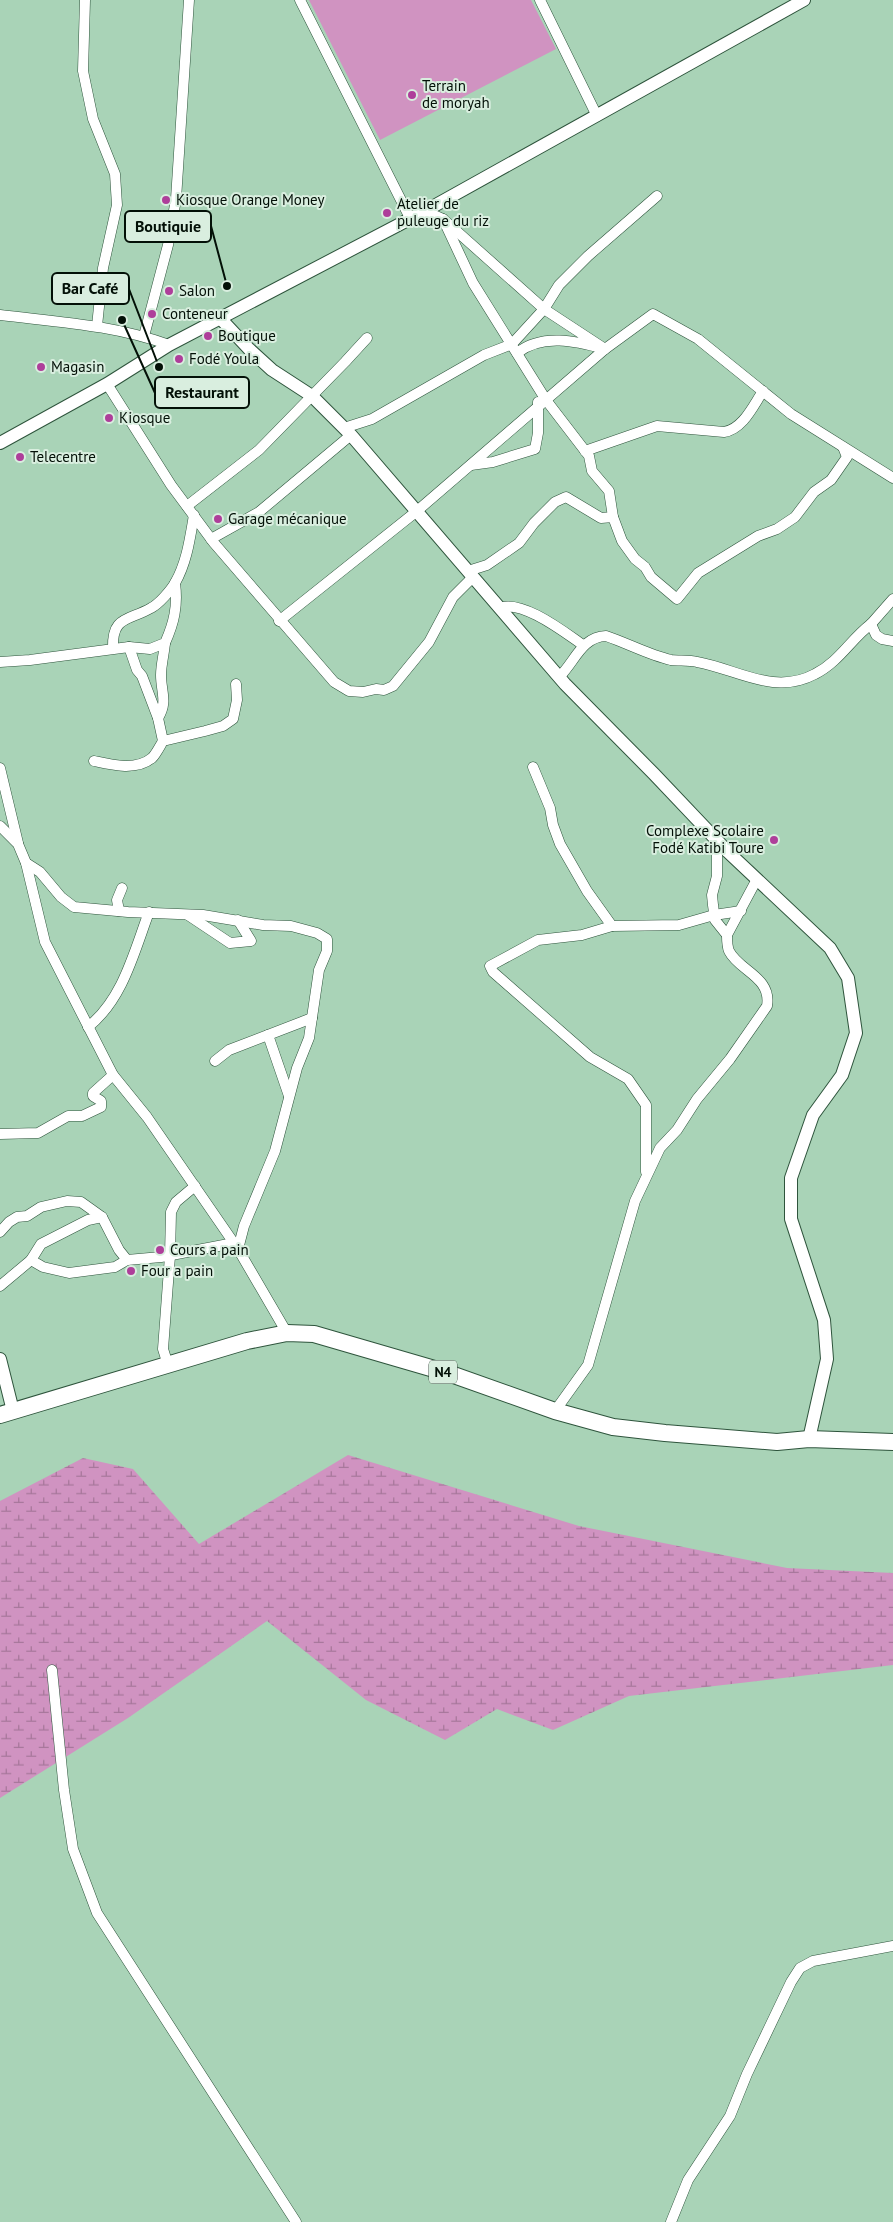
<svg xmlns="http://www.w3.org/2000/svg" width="893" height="2222" font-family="'PT Sans',sans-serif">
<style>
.green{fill:#d093c1}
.wetland{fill:url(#wetland-marsh)}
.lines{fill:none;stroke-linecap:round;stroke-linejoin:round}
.minor-casing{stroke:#2e543c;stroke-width:11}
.tertiary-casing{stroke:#2e543c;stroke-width:14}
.trunk-casing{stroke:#2e543c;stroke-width:18}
.minor{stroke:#fff;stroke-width:10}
.tertiary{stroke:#fff;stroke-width:12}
.trunk{stroke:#fff;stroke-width:16}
.poi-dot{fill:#ae3e9a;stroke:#d9eedf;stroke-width:2}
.labels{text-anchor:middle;stroke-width:4;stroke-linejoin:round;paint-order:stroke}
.shield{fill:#d9eedf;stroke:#435348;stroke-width:1}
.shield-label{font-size:14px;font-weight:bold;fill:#031007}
.poi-label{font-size:15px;fill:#031007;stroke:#d9eedf;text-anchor:start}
.leader{fill:none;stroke:#031007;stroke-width:2}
.callout-dot{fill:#031007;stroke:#d9eedf;stroke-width:2}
.callout{fill:#d9eedf;stroke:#031007;stroke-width:2}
.callout-label{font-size:16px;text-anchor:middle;font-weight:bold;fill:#031007}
</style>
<defs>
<pattern id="wetland-marsh" width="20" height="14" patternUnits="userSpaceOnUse" patternTransform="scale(1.25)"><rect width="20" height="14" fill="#d093c1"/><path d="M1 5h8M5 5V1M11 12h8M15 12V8" fill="none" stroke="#a7779b"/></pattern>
</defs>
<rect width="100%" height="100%" fill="#a9d3b7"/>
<path class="green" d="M309 0H531L556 49 380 140Z"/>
<path class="wetland" d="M348 1455 579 1526 787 1568 893 1573V1665L629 1696 553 1730 497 1709 445 1740 366 1700 267 1621 128 1718 0 1798V1501L83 1458 133 1469 199 1544Z"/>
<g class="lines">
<defs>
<g id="minor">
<path d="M85 0 83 71 93 119 115 174 117 205 103 268 97 326"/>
<path d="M300 0 410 218"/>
<path d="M540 0 597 116"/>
<path d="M425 211 443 219 544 309 605 349C576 341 542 333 517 353"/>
<path d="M443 219 473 283 546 400 589 456 592 471 609 491 613 517 601 518 566 497 555 502 534 523 519 543 487 565 468 571"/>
<path d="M0 315C57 322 115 325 169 345"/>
<path d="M144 336 168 245 176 199 189 0"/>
<path d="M107 384 171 485 214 543 334 682 349 691 363 692 376 689 384 690 393 686 429 642 453 597 473 577"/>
<path d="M344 428 372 419 484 355 512 344 544 309 559 285 588 256 657 196"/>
<path d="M585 451 657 426 724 432C743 429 753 406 763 391"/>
<path d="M471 465 493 462 535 449 538 433V402"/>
<path d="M187 506 259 450 345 362 367 338"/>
<path d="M613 517 622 541 635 559 645 567 651 577 677 599 698 573 758 536 777 529 795 517 814 492 831 480 847 457 843 447"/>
<path d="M211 539 259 512 351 435"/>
<path d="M499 608C522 599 564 632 583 645"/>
<path d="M279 621 417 511 605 349 653 314 698 339 791 414 893 478"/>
<path d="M871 624 893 599"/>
<path d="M129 647 137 670 142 676 158 718 163 741"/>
<path d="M113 648C112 616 128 621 151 608 159 604 171 590 175 583 187 562 190 538 194 515"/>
<path d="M0 662 30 660 129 647 150 649 165 643C174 623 178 606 175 583"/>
<path d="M559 677C575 662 581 637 606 636 627 643 649 655 671 660 679 661 689 660 697 662 737 669 774 696 815 674 839 662 851 639 871 624L876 635 882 639 893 641"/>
<path d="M158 718C168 702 161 692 161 675 161 665 164 654 165 643"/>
<path d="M94 761C112 765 136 771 152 758 156 754 160 746 163 741L205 731 223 726 233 719 237 700 236 684"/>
<path d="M533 767 550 808 553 825 560 844 587 891 612 926"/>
<path d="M0 768 18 843"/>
<path d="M0 826 18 844 26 863 45 942 113 1075 147 1117 238 1249 287 1333"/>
<path d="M717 841V876L712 895 713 905 715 920 727 935"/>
<path d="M26 863 40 872 61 897 74 907 128 912 203 915 263 925 291 926 317 933 327 939V951L319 970 309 1038 297 1068 275 1151 244 1226 238 1249"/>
<path d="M119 911 117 900 122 888"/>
<path d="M188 915 230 943 251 941 238 920"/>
<path d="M88 1027C123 999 134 952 149 912"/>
<path d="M268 1035 289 1096"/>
<path d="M215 1061 229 1050 312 1018"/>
<path d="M0 1134 38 1133 68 1116H82L101 1107V1101L93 1096V1093L113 1075"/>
<path d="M646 1172V1105L628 1079 590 1057 493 972 490 966 538 940 582 935 612 926 679 925 714 915 741 911"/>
<path d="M0 1232 9 1222 17 1217 27 1216 41 1207 67 1201 81 1202 102 1217 119 1250 127 1260"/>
<path d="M31 1260 43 1267 69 1273 115 1267 127 1260 161 1257 234 1243"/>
<path d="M0 1286 31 1260 41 1244 88 1220 102 1217"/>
<path d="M168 1365 163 1349 170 1256 171 1212 176 1202 195 1186"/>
<path d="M555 1411 588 1365 635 1201 660 1148 677 1130 697 1099 730 1059 767 1006C772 977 739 971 729 951 727 946 727 940 727 935L757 879"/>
<path d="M52 1670 64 1790 73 1849 97 1913 296 2222"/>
<path d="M671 2222 688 2180 730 2116 747 2074 791 1982 800 1968 813 1961 893 1946"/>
</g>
<g id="tertiary">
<path d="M220 318 249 349 272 370 312 396 351 435 565 684 654 774 728 852 830 948 848 978 856 1033 842 1075 813 1115 791 1178V1219L824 1320 827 1359 809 1439"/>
<path d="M0 443 107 384 169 345 425 211 804 0"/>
<path d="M0 1359 13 1411"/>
</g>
<path id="trunk" d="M0 1415 247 1341 287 1333 314 1334 448 1373 555 1411 613 1427 665 1433 777 1442 809 1439 893 1442"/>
</defs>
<use href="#minor" class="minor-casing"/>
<use href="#tertiary" class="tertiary-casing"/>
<use href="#trunk" class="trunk-casing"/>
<use href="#minor" class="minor"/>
<use href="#tertiary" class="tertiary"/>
<use href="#trunk" class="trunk"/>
</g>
<g class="poi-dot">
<circle cx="412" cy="95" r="5"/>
<circle cx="166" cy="200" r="5"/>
<circle cx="387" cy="213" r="5"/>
<circle cx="169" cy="291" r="5"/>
<circle cx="152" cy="314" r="5"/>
<circle cx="208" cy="336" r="5"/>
<circle cx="179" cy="359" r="5"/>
<circle cx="41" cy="367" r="5"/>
<circle cx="109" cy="418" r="5"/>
<circle cx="20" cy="457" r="5"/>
<circle cx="218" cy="519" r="5"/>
<circle cx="774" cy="840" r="5"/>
<circle cx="160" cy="1250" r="5"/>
<circle cx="131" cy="1271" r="5"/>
</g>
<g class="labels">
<rect class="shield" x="429" y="1360.5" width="28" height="23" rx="4"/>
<g class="shield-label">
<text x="443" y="1377">N4</text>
</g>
<g class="poi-label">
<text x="422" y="91">Terrain<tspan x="422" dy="17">de moryah</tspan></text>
<text x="176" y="205">Kiosque Orange Money</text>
<text x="397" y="209">Atelier de<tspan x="397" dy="17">puleuge du riz</tspan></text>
<text x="179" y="296">Salon</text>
<text x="162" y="319">Conteneur</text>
<text x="218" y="341">Boutique</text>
<text x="189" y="364">Fodé Youla</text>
<text x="51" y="372">Magasin</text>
<text x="119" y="423">Kiosque</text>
<text x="30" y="462">Telecentre</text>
<text x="228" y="524">Garage mécanique</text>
<text x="764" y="836" text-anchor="end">Complexe Scolaire<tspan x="764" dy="17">Fodé Katibi Toure</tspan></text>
<text x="170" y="1255">Cours a pain</text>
<text x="141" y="1276">Four a pain</text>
</g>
</g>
<path class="leader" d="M227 286L211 226M159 367L129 289M122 320L155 393"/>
<g class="callout-dot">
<circle cx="227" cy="286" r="5"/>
<circle cx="159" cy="367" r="5"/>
<circle cx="122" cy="320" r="5"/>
</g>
<g class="callout">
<rect x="125" y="211" width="86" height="31" rx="5"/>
<rect x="52" y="273" width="77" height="31" rx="5"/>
<rect x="155" y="377" width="94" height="31" rx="5"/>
</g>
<g class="callout-label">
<text x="168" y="232">Boutiquie</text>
<text x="90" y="294">Bar Café</text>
<text x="202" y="398">Restaurant</text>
</g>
</svg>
